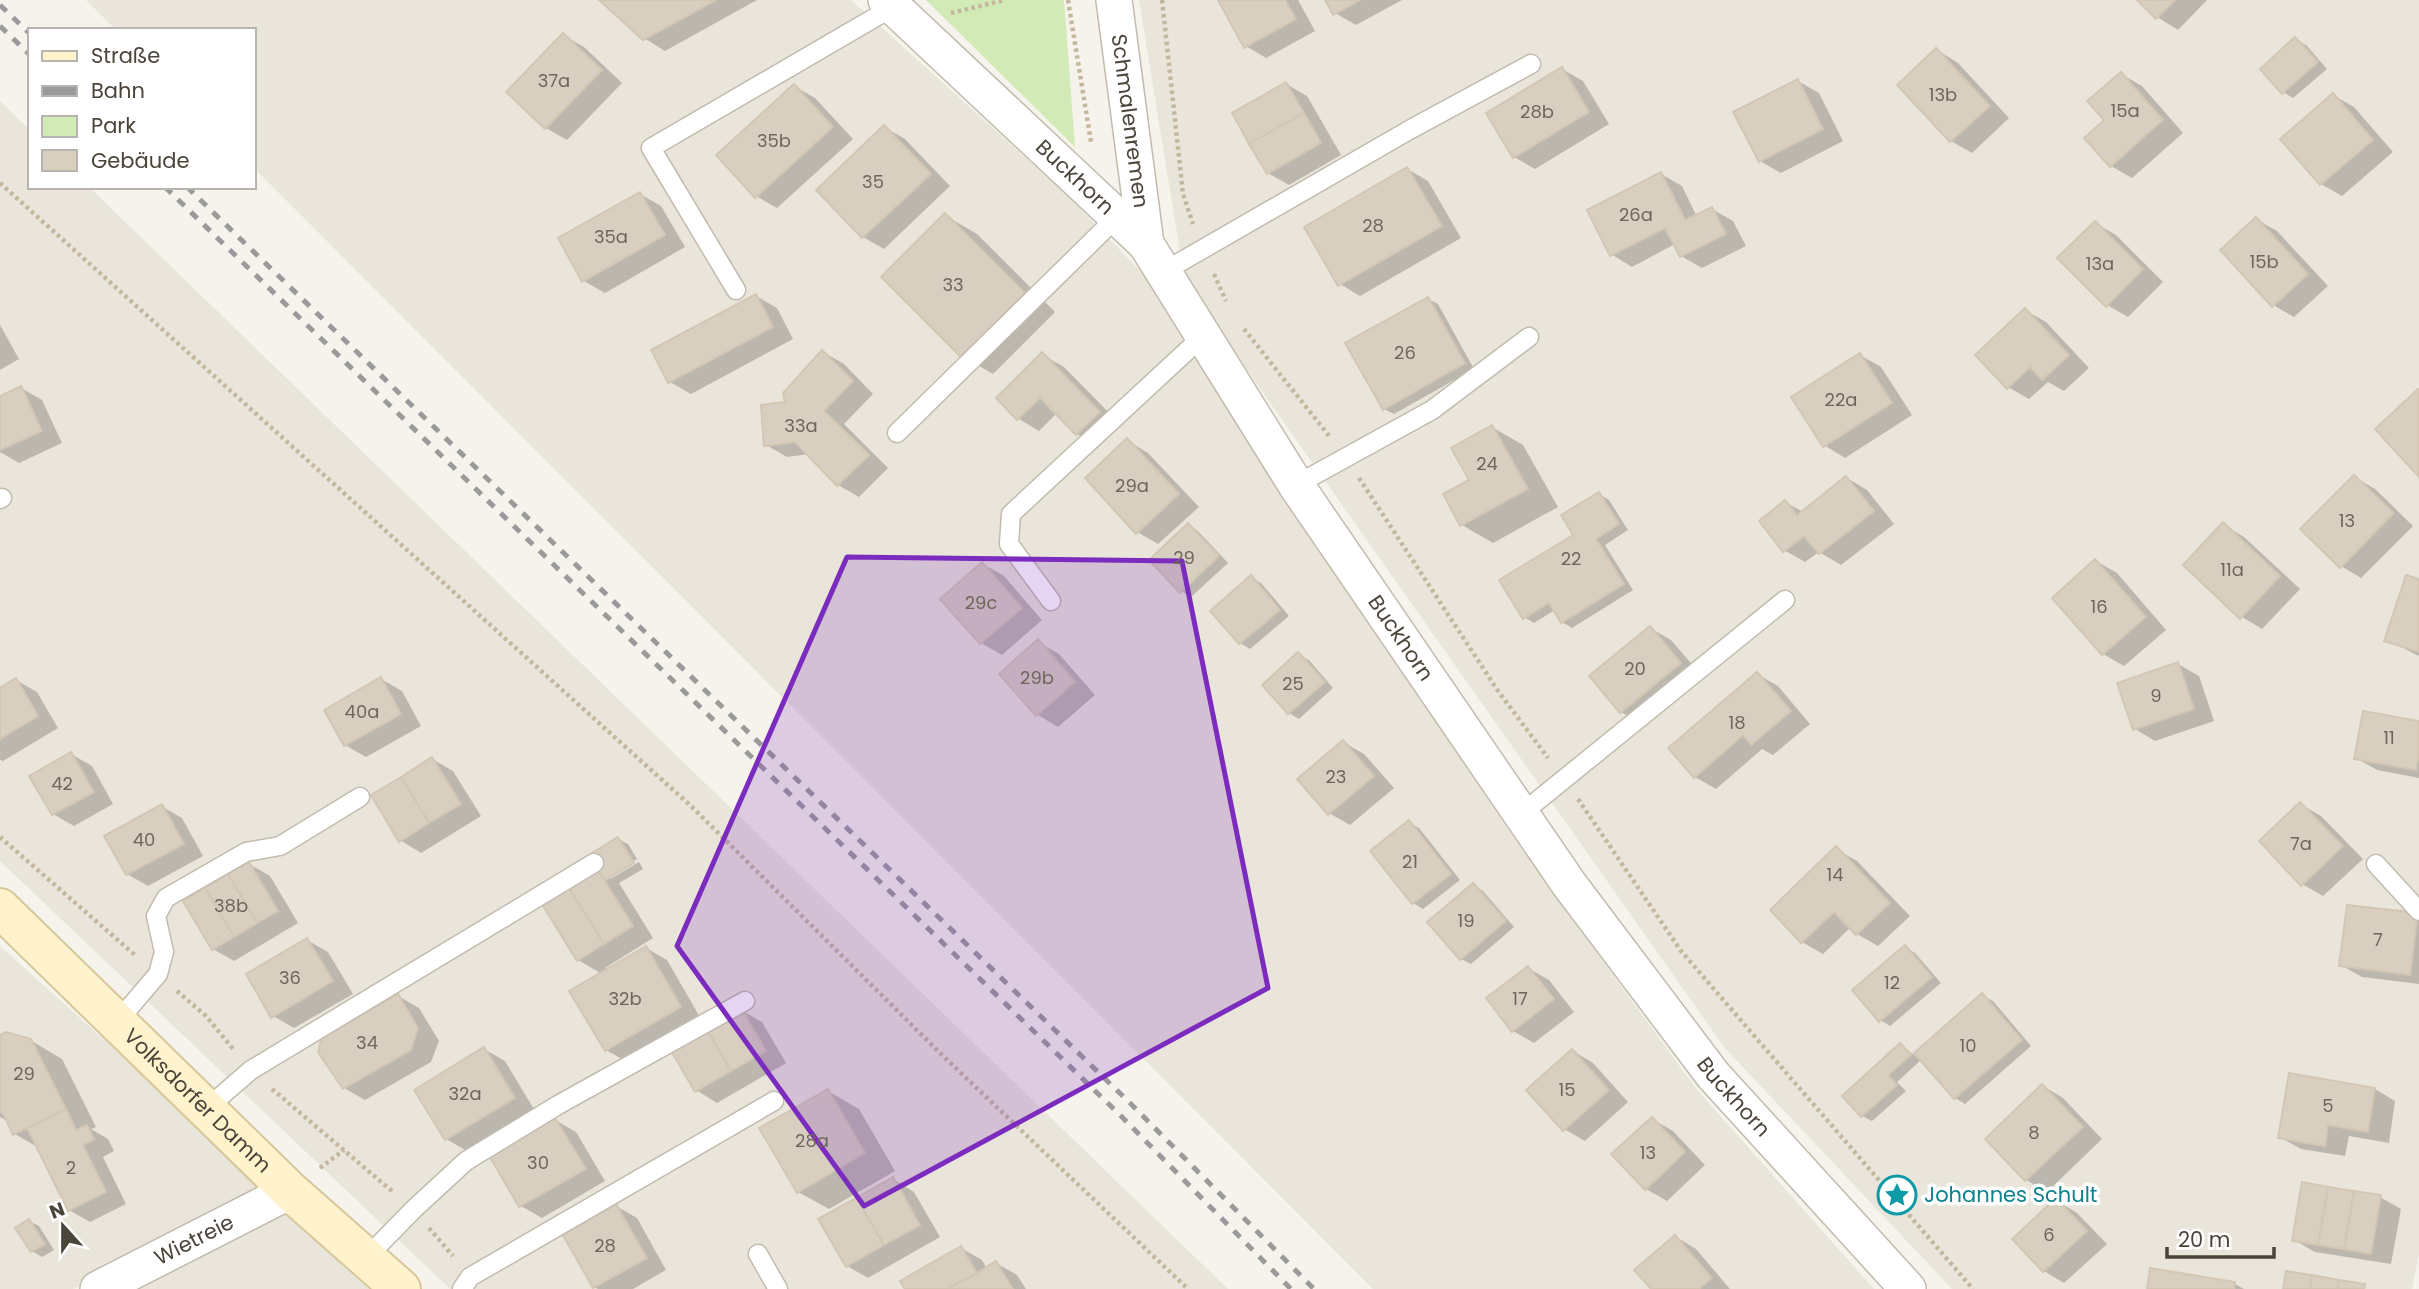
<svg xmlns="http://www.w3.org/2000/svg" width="2419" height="1289" font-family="Poppins,sans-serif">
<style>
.residential{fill:#eae5da}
.green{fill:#d2eab5}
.shadow{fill:#0003}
.building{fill:#d8cfc1;stroke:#d3c7b4;stroke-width:2}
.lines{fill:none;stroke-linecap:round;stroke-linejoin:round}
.service-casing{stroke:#c2bbae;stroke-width:21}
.minor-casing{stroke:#c2bbae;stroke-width:38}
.secondary-casing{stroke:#d6c79b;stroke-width:42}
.path{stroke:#c4b79f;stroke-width:4.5;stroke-dasharray:3.5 3.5;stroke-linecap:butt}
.service{stroke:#fff;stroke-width:18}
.minor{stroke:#fff;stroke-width:35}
.secondary{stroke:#fff3cd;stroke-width:38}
.rail{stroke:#9a9a9a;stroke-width:5;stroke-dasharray:9 9;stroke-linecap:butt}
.marked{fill:#7b2cbf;fill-opacity:0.2;stroke:#7b2cbf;stroke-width:5;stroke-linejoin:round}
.labels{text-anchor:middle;stroke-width:7;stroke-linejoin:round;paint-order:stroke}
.number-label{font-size:18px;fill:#6e675b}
.street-label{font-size:21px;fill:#4b4439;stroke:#fff}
.culture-label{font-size:21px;fill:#0d838f;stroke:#fff;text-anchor:start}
</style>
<rect width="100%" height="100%" fill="#f6f3ec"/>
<g class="residential">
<path d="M86 0H851L1067 195 1203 336 1555 896 1698 1091 1874 1289H1373L254 168V30H116Z"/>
<path d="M1139 0H2419V1254L2412 1289H1952L1724 1047 1185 282Z"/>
<path d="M0 101 30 130V187H89L1228 1289H450L0 861Z"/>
<path d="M0 946 271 1190 73 1289H0Z"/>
<path d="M284 1211 369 1289H127Z"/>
</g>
<path class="green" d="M926 0H1064L1075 147Z"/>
<g class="shadow">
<path d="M601 0H757L665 51 644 38Z"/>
<path d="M1220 0H1298L1315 31 1266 58 1246 46Z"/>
<path d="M1327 0H1402L1356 25 1335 13Z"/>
<path d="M2139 0H2207L2178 30 2157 17Z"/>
<path d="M563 35 584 47 622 83 567 140 546 128Z"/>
<path d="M2296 40 2306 45 2327 69 2293 98 2283 92Z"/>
<path d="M1937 50 1958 63 2009 118 1972 153 1951 141 1899 85Z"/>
<path d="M1562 69 1583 81 1609 124 1535 169 1514 157Z"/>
<path d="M2121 74 2142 86 2183 133 2132 178 2111 166 2107 120Z"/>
<path d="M1798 81 1819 93 1843 141 1781 173 1760 161Z"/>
<path d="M1286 84 1307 96 1341 155 1289 185 1268 173Z"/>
<path d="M794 86 815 98 853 139 777 208 756 196Z"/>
<path d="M2333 95 2354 107 2393 152 2342 196 2321 184Z"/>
<path d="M884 127 905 139 950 186 884 249 863 237 818 190Z"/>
<path d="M1407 169 1428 181 1461 238 1360 296 1340 284Z"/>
<path d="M1661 174 1682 186 1697 217 1712 209 1733 221 1746 246 1702 268 1681 256 1675 244 1632 267 1611 254Z"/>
<path d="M640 194 661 206 685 247 605 293 584 281Z"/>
<path d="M946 216 977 234 1055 312 993 374 962 356Z"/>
<path d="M2256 219 2277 231 2328 286 2294 317 2273 305Z"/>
<path d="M2095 223 2116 235 2163 282 2128 317 2107 305Z"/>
<path d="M756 296 777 308 793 339 691 394 670 382Z"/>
<path d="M1428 299 1438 304 1474 369 1394 414 1384 409Z"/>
<path d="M2025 310 2046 322 2089 368 2064 391 2048 382 2029 399 2008 387Z"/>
<path d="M0 325 19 359 0 370Z"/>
<path d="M823 352 844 364 873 394 844 424 888 468 859 497 838 485 809 454 787 457 766 445 787 404Z"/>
<path d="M1043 355 1064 367 1120 424 1098 446 1077 434 1057 413 1039 431 1019 419 998 398Z"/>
<path d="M1860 355 1881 367 1912 415 1845 458 1824 445Z"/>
<path d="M21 388 42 400 62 443 19 463 0 452V398Z"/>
<path d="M1492 427 1523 445 1558 507 1493 543 1462 525 1471 480Z"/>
<path d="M1128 441 1148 453 1199 507 1158 544 1137 532Z"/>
<path d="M2354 477 2375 489 2413 526 2361 578 2341 566Z"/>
<path d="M1847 478 1867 490 1894 524 1841 565 1819 552 1805 562 1784 550 1785 502 1803 512Z"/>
<path d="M1599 494 1609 500 1628 530 1605 545 1633 590 1572 628 1562 622 1555 610 1534 623 1524 617Z"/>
<path d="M2223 524 2244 537 2300 589 2262 629 2242 617Z"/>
<path d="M1188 525 1198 531 1228 563 1191 597 1181 591Z"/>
<path d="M2096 561 2117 573 2166 630 2124 666 2103 654 2054 598Z"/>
<path d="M983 564 1004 576 1042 620 1002 655 981 643Z"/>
<path d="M1251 578 1261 583 1289 616 1250 649 1240 643Z"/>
<path d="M2419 581V656L2387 640Z"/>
<path d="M1650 628 1671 640 1701 675 1642 724 1621 712 1591 676Z"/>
<path d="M1038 642 1059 654 1095 695 1058 727 1038 715 1002 674Z"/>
<path d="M1299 655 1309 660 1333 688 1299 719 1289 713 1264 686Z"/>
<path d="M2178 664 2199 676 2214 721 2155 741 2135 729Z"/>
<path d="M1757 674 1778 686 1810 724 1773 755 1762 749 1716 789 1695 777Z"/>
<path d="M381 679 402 691 421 726 366 757 345 745Z"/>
<path d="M16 680 37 692 58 728 3 761 0 760V690Z"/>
<path d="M2419 723V778L2377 770 2356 758Z"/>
<path d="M1343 742 1364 754 1394 788 1350 825 1329 813Z"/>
<path d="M71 754 92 766 113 804 74 826 53 814Z"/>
<path d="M432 759 453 771 481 816 421 853 400 840Z"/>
<path d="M2300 804 2321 816 2363 859 2323 896 2302 884Z"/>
<path d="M161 806 182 818 203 856 148 886 127 874Z"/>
<path d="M1409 823 1419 828 1460 880 1423 909 1413 903Z"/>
<path d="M618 839 628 844 637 859 608 876 610 879 639 862 643 869 619 883 653 938 605 968 607 971 646 948 667 960 701 1019 627 1062 606 1050 602 974 578 960 598 872 603 874Z"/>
<path d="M1836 849 1857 861 1910 916 1878 946 1857 934 1851 927 1823 954 1802 942 1772 910Z"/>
<path d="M249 864 270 876 298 923 234 961 213 949Z"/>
<path d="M1473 885 1483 891 1514 927 1471 964 1461 959Z"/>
<path d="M2419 916V984L2362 977 2341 965Z"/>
<path d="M307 940 328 952 353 994 294 1028 273 1016Z"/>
<path d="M1905 947 1915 953 1941 983 1890 1026 1880 1020Z"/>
<path d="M1528 968 1549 980 1574 1012 1534 1043 1513 1031Z"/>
<path d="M398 996 419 1008 439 1041 431 1062 365 1100 344 1088Z"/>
<path d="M1983 996 1993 1001 2031 1046 1965 1104 1955 1098 1922 1059 1897 1082 1906 1091 1872 1121 1862 1116 1901 1045 1914 1055Z"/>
<path d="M741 1010 762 1022 786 1063 717 1103 696 1090Z"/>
<path d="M0 1037 30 1040 62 1059 96 1127 91 1129 108 1139 114 1151 103 1157 126 1204 90 1222 69 1210 39 1148 15 1134 9 1122 0 1117Z"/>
<path d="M484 1049 505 1061 535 1111 467 1151 446 1139Z"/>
<path d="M1573 1051 1593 1063 1628 1102 1585 1141 1564 1129Z"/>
<path d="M2043 1086 2063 1098 2102 1139 2047 1192 2026 1180Z"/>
<path d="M2375 1089 2395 1101 2389 1143 2349 1136 2345 1156 2301 1149 2280 1137Z"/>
<path d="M828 1091 859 1109 895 1171 829 1209 798 1192Z"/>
<path d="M1652 1119 1673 1131 1705 1165 1667 1201 1646 1189Z"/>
<path d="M555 1120 576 1132 605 1181 542 1218 521 1206Z"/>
<path d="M893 1179 914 1192 940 1237 868 1278 847 1266Z"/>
<path d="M2380 1197 2401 1209 2391 1264 2315 1252 2294 1240Z"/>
<path d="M2056 1200 2077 1213 2107 1244 2064 1283 2044 1271Z"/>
<path d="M616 1206 637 1218 666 1270 633 1289H598L594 1287Z"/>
<path d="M29 1221 39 1226 54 1250 42 1257 32 1251Z"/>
<path d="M1676 1237 1696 1249 1730 1289H1653Z"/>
<path d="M961 1248 982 1260 987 1269 996 1263 1017 1275 1026 1289H907Z"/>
<path d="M2152 1270 2235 1284 2244 1289H2149Z"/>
</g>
<g class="building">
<path d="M599 0H716L643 40Z"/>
<path d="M1218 0H1285L1296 19 1244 48Z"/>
<path d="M1325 0H1360L1333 15Z"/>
<path d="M2137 0H2175L2156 19Z"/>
<path d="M563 33 602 70 545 129 506 92Z"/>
<path d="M2295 37 2318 62 2282 94 2260 69Z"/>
<path d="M1936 48 1990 106 1950 142 1897 85Z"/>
<path d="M1562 67 1589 112 1513 158 1486 113Z"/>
<path d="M2121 72 2163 120 2110 167 2084 138 2104 120 2087 101Z"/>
<path d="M1798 79 1823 129 1759 162 1733 112Z"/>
<path d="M1286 82 1304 113 1249 144 1232 113Z"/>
<path d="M794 84 833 127 755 198 716 155Z"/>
<path d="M2333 93 2373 140 2320 185 2280 139Z"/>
<path d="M1304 113 1321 143 1267 174 1249 144Z"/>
<path d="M884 125 931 174 862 238 816 190Z"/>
<path d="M1407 167 1442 226 1338 286 1304 227Z"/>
<path d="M1661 172 1685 220 1712 207 1726 234 1680 257 1665 228 1610 256 1587 210Z"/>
<path d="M640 192 665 235 582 282 558 238Z"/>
<path d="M945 213 1025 293 961 357 881 277Z"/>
<path d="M2256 217 2308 274 2272 307 2220 250Z"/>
<path d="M2095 221 2143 269 2106 307 2057 258Z"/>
<path d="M756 294 773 327 668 383 651 350Z"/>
<path d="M1428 297 1465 363 1383 410 1345 343Z"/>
<path d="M2025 308 2069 355 2042 380 2030 367 2007 389 1975 355Z"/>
<path d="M822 350 853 381 824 411 869 455 837 486 795 442 764 446 761 405 785 402 783 393Z"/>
<path d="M1042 352 1100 412 1076 435 1040 398 1017 420 996 398Z"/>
<path d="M1860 353 1892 403 1823 447 1791 397Z"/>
<path d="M21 386 42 431 0 450V396Z"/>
<path d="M2418 389H2419V477L2375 429Z"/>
<path d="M1492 425 1528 489 1460 526 1443 494 1469 480 1451 448Z"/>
<path d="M1127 438 1179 494 1136 534 1085 478Z"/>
<path d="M2354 475 2394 513 2340 568 2300 529Z"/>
<path d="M1846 476 1874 511 1819 554 1804 536 1783 552 1759 521 1785 500 1797 515Z"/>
<path d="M1599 492 1619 524 1596 539 1624 584 1561 623 1549 603 1523 619 1499 580 1573 535 1561 515Z"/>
<path d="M2223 522 2280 576 2240 619 2183 565Z"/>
<path d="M1188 523 1219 556 1180 593 1149 560Z"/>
<path d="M2095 559 2146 617 2102 655 2052 598Z"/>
<path d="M982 562 1022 608 980 644 940 599Z"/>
<path d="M1251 575 1280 610 1239 644 1210 611Z"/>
<path d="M2406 575 2419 579V652L2384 641Z"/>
<path d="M1650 626 1681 663 1620 713 1589 676Z"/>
<path d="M1038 639 1075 682 1036 716 999 674Z"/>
<path d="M1298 652 1325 682 1288 714 1262 685Z"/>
<path d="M2178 662 2194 709 2133 730 2117 683Z"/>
<path d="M1757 672 1791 711 1751 745 1743 735 1694 778 1668 748Z"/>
<path d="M381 677 401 714 344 746 324 710Z"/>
<path d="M16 678 38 716 0 739V688Z"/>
<path d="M2363 711 2419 721V754L2416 770 2354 759Z"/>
<path d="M1343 740 1374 776 1328 815 1297 779Z"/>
<path d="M71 752 94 792 52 815 29 776Z"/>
<path d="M432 757 461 804 429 823 401 777Z"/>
<path d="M401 777 429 823 399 842 371 795Z"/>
<path d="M2300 802 2343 846 2301 886 2259 841Z"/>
<path d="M162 804 184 844 126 875 104 836Z"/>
<path d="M1409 820 1451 874 1412 904 1370 851Z"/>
<path d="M618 837 634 863 605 880 589 855Z"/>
<path d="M1836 846 1890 903 1856 935 1834 912 1801 943 1770 910Z"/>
<path d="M249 862 278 911 257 923 228 874Z"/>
<path d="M598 870 633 926 604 944 569 888Z"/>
<path d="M228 874 257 923 234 937 205 888Z"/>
<path d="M1473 883 1506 921 1460 960 1427 922Z"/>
<path d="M205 888 234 937 212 950 183 901Z"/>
<path d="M569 888 604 944 577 961 542 904Z"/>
<path d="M2347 905 2418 913 2410 975 2339 966Z"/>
<path d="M307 938 333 981 271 1018 246 974Z"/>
<path d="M1905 945 1932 977 1879 1022 1852 990Z"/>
<path d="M646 946 681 1007 605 1051 569 991Z"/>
<path d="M1528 966 1554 999 1512 1032 1486 998Z"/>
<path d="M1982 993 2022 1040 1954 1099 1914 1053Z"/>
<path d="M398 994 418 1028 411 1050 343 1089 318 1052 322 1037Z"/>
<path d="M741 1008 766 1051 731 1071 706 1028Z"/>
<path d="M706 1028 731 1071 695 1092 670 1049Z"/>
<path d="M6 1032 31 1039 66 1109 13 1135 3 1113 0 1112V1035Z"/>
<path d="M1900 1043 1911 1055 1888 1075 1897 1085 1861 1117 1842 1096Z"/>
<path d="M484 1047 515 1098 445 1140 414 1090Z"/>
<path d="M1572 1049 1609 1090 1563 1131 1526 1090Z"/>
<path d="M2289 1073 2375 1088 2368 1132 2328 1125 2325 1146 2278 1138Z"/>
<path d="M2042 1084 2083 1127 2025 1181 1985 1139Z"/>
<path d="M828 1089 865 1153 797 1193 759 1128Z"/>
<path d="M66 1109 76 1130 87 1125 94 1139 83 1145 106 1192 68 1211 27 1128Z"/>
<path d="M1652 1117 1685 1152 1645 1190 1611 1154Z"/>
<path d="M555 1118 586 1169 519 1207 490 1157Z"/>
<path d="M893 1177 920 1225 884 1245 856 1198Z"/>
<path d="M2302 1182 2328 1187 2318 1245 2292 1241Z"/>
<path d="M2328 1187 2354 1191 2344 1249 2318 1245Z"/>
<path d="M2354 1191 2381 1195 2371 1254 2344 1249Z"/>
<path d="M856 1198 884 1245 846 1267 818 1219Z"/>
<path d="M2056 1198 2087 1231 2043 1272 2012 1239Z"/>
<path d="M616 1204 647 1258 593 1288 563 1235Z"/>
<path d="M29 1219 45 1244 31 1252 15 1228Z"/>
<path d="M1675 1235 1712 1278 1699 1289H1651L1634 1270Z"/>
<path d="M961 1246 977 1273 948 1289H905L900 1281Z"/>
<path d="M996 1261 1013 1289H948L977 1273Z"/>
<path d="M2150 1268 2235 1282 2234 1289H2147Z"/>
<path d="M2286 1271 2312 1275 2310 1289H2283Z"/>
<path d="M2312 1275 2339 1280 2337 1289H2310Z"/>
<path d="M2339 1280 2365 1284 2364 1289H2337Z"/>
</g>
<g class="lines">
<defs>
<g id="service">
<path d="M1163 272 1411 129 1531 64"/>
<path d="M736 290 651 148 893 7"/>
<path d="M897 433 1117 217"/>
<path d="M1296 485 1432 410 1529 337"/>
<path d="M0 499 2 498"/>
<path d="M1051 601 1009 544 1011 514 1203 336"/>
<path d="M1521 814 1785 600"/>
<path d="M2376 864 2419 911"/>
<path d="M117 1022 158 974 164 952 156 916 166 898 246 852 280 846 360 797"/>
<path d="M206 1109 251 1070 594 863"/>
<path d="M758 1254 778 1289"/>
<path d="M366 1258 414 1209 466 1161 558 1105 745 1001"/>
<path d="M462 1289 470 1277 774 1101"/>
</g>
<g id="minor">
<path id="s1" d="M886 0 1146 244 1296 485 1569 884 1713 1075 1908 1289"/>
<path id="s2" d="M1114 0 1146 244"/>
<path id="s3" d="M98 1289 290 1191"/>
</g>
<g id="secondary">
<path id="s4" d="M0 908 290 1191 401 1289"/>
</g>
</defs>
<use href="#service" class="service-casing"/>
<use href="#minor" class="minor-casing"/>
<use href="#secondary" class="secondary-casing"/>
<g class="path">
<path d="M1068 0 1091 142"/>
<path d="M1162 0 1183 194 1193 224"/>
<path d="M951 13 1005 0"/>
<path d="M0 183 691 806 943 1056 1188 1289"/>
<path d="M1214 274 1226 301"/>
<path d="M1244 329 1330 437"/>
<path d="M1359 478 1498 691 1548 758"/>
<path d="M1578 799 1681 951 1973 1289"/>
<path d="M0 837 136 956"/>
<path d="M177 991 206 1016 234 1050"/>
<path d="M272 1089 393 1192"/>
<path d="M320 1168 344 1150"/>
<path d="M429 1228 453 1256"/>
</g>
<use href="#service" class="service"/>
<use href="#minor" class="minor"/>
<use href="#secondary" class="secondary"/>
<g class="rail">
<path d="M0 5 30 34"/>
<path d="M0 26 30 55"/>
<path d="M165 187 1121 1116 1291 1289"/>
<path d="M187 187 1132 1105 1314 1289"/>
</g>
</g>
<path class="marked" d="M847 557 1182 561 1268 988 864 1206 677 946Z"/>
<defs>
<symbol id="sight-ring" viewBox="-11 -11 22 22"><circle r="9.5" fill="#fff" stroke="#0f9aa8" stroke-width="1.5"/><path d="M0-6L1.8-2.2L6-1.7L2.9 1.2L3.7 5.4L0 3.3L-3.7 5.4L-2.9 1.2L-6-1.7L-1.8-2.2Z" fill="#0f9aa8"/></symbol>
</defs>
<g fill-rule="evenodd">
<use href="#sight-ring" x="1875" y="1173" width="44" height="44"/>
</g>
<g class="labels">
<g class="number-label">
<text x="554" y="87">37a</text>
<text x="1943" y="101">13b</text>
<text x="2125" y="117">15a</text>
<text x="1537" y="118">28b</text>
<text x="774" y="147">35b</text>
<text x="873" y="188">35</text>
<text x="1636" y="221">26a</text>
<text x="1373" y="232">28</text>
<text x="611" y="243">35a</text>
<text x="2264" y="268">15b</text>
<text x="2100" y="270">13a</text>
<text x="953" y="291">33</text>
<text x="1405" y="359">26</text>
<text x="1841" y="406">22a</text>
<text x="801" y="432">33a</text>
<text x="1487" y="470">24</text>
<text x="1132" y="492">29a</text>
<text x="2347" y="527">13</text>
<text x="1184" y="564">29</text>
<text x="1571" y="565">22</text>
<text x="2232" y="576">11a</text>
<text x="981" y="609">29c</text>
<text x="2099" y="613">16</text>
<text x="1635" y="675">20</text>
<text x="1037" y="684">29b</text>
<text x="1293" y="690">25</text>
<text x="2156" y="702">9</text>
<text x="362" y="718">40a</text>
<text x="1737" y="729">18</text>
<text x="2389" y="744">11</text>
<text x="1336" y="783">23</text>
<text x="62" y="790">42</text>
<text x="144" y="846">40</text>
<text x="2301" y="850">7a</text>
<text x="1410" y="868">21</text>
<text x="1835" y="881">14</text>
<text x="231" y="912">38b</text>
<text x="1466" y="927">19</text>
<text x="2378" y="946">7</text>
<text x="290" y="984">36</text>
<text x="1892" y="989">12</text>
<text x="625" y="1005">32b</text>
<text x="1520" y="1005">17</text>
<text x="367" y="1049">34</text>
<text x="1968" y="1052">10</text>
<text x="24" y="1080">29</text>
<text x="1567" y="1096">15</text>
<text x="465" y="1100">32a</text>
<text x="2328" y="1112">5</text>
<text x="2034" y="1139">8</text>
<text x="812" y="1147">28a</text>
<text x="1648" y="1159">13</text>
<text x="538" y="1169">30</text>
<text x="71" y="1174">2</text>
<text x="2049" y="1241">6</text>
<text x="605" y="1252">28</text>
</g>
<g class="street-label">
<text dy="7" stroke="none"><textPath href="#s2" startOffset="122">Schmalenremen</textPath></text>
<text dy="7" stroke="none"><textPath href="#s1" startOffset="259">Buckhorn</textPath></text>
<text dy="7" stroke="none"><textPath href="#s1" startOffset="826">Buckhorn</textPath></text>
<text dy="7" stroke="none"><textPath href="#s1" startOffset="1393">Buckhorn</textPath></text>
<text dy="7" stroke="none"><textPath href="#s4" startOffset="276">Volksdorfer Damm</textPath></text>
<text dy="7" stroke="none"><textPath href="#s3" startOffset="108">Wietreie</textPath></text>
</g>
<g class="culture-label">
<text x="1924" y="1202">Johannes Schult</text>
</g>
</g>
<rect x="28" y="28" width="228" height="161" fill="#ffffff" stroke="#b7b4b0" stroke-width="2"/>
<rect x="42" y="51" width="35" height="10" fill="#fff3cd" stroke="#b7b4b0" stroke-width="2"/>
<text x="91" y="63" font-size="21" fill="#4b4439">Straße</text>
<rect x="42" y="86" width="35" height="10" fill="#9a9a9a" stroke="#b7b4b0" stroke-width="2"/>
<text x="91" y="98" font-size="21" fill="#4b4439">Bahn</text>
<rect x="42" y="116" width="35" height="21" fill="#d2eab5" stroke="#b7b4b0" stroke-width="2"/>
<text x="91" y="133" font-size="21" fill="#4b4439">Park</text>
<rect x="42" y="150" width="35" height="21" fill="#d8cfc1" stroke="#b7b4b0" stroke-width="2"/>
<text x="91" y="168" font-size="21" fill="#4b4439">Gebäude</text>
<g transform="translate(63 1226) rotate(339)" stroke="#ffffff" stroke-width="5" paint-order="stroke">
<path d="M0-5L12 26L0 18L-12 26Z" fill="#4b4439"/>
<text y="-10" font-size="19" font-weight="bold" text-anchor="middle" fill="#4b4439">N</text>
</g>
<path d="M2167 1247v10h107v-10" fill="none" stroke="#4b4439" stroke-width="3.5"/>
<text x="2178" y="1247" font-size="21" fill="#4b4439" stroke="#ffffff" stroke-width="5" paint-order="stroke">20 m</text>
</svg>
